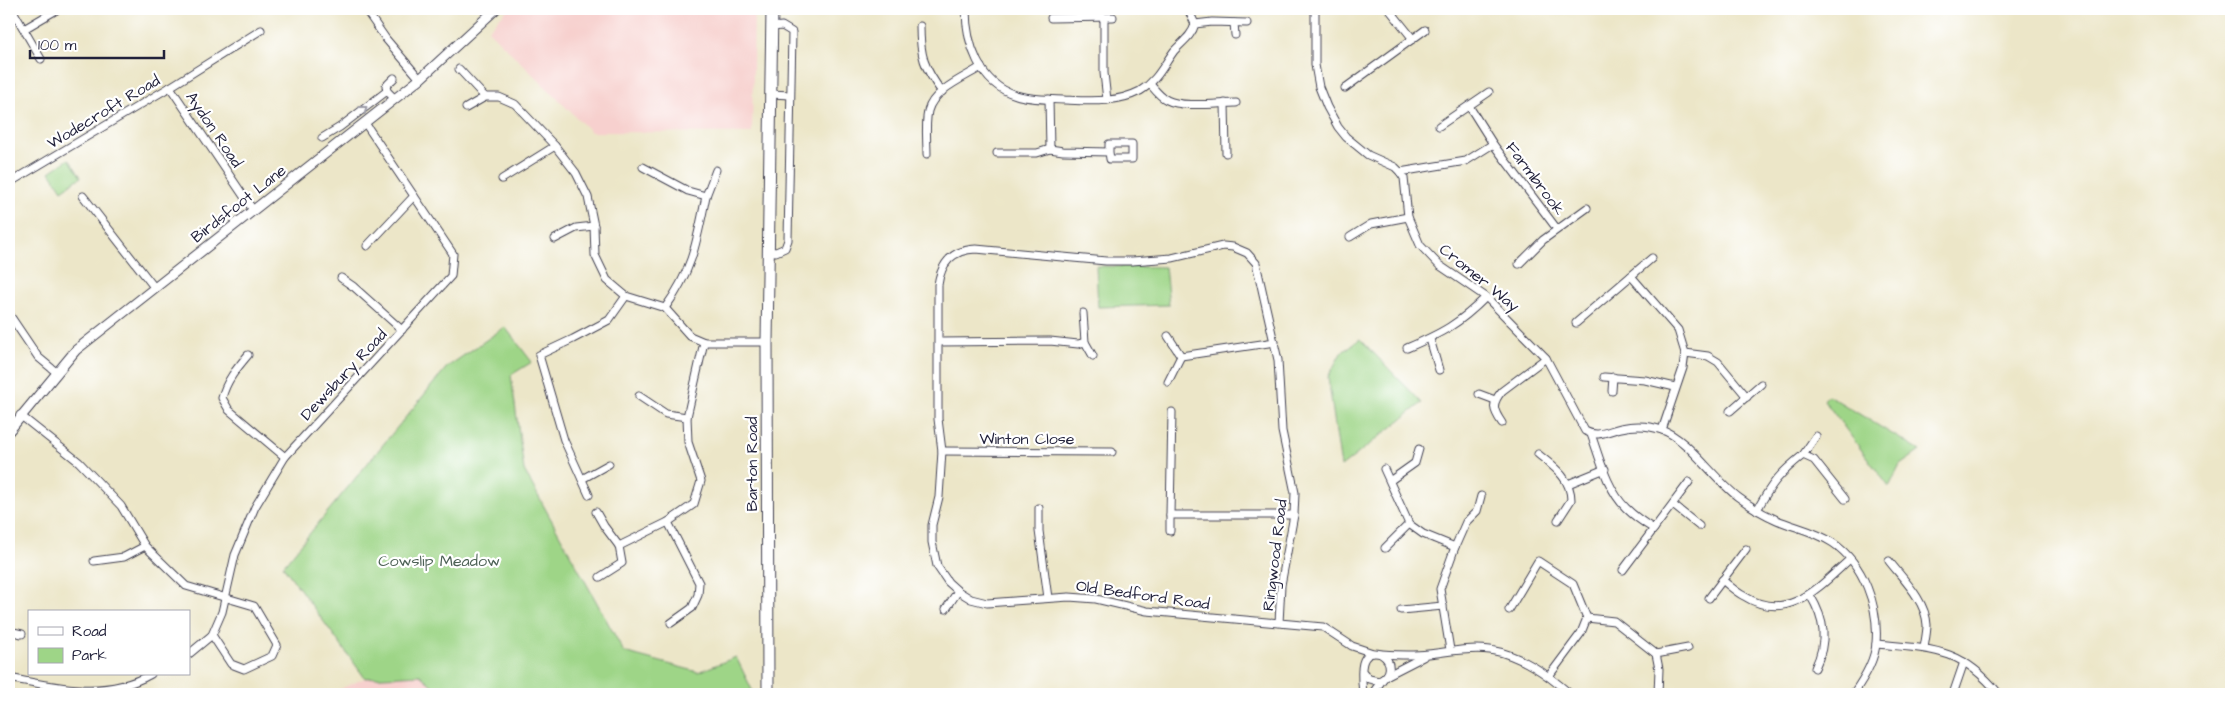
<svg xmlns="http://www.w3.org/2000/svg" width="2240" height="703" font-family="'Architects Daughter',sans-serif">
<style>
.built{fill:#f7d0ce}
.green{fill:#9ed587;stroke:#607c61}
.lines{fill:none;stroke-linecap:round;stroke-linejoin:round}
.minor-casing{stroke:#403f50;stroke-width:9}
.tertiary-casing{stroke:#403f50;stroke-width:11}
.trunk-casing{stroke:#403f50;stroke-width:13}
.minor{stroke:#fff;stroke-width:7}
.tertiary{stroke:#fff;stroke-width:9}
.trunk{stroke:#fff;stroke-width:11}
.oneway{stroke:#9c9ca7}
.labels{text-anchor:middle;stroke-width:4.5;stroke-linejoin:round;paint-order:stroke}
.street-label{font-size:16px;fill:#22223b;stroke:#fff}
.park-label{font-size:16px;fill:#4d6156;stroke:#fff}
</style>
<rect width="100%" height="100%" fill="#fff"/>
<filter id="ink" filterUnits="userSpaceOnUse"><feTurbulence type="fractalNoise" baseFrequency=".02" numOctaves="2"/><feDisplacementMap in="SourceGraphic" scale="10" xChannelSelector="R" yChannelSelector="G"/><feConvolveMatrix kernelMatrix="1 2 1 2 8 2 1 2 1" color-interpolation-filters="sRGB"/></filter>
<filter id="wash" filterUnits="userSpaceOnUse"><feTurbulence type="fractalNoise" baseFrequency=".0096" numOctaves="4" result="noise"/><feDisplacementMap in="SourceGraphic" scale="20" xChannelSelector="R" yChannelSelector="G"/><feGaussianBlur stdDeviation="1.12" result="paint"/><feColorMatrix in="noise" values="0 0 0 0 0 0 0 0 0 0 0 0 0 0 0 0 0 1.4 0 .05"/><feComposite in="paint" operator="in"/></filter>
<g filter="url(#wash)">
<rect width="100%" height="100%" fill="#ece6c8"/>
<g class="built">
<path d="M508 9H754L752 133 591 132 488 30Z"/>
<path d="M420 675 442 694H329L365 678Z"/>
</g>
<g class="green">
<path d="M69 159 81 177 62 190 50 172Z"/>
<path d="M1096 266 1165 267 1169 305 1098 307Z"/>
<path d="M505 327 532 362 511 375 524 470 624 652 698 672 736 657 754 694H442L420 675 365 678 283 566 447 367Z"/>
<path d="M1360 339 1422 403 1341 467 1328 377 1341 353Z"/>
<path d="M1828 395 1920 451 1900 465 1889 487 1824 400Z"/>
</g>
</g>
<g filter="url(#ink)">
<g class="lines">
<defs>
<g id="minor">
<path d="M12 9 41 59"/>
<path d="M365 9 386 39 420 79"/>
<path d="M966 9C966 43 979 84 1016 95 1031 100 1049 99 1065 100 1090 101 1117 103 1140 91 1157 81 1163 66 1174 51 1182 42 1192 36 1195 24"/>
<path d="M1188 9 1195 24"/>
<path d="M1315 9V65L1319 87 1327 107 1338 127 1346 137 1368 155 1395 167 1400 172 1404 178 1408 217 1420 245 1439 265 1486 297 1546 358 1585 431C1598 438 1607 431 1621 428 1634 425 1648 425 1662 430 1687 438 1714 479 1738 497 1750 506 1763 514 1777 520 1796 528 1815 531 1833 543 1864 564 1879 607 1876 643 1875 660 1863 680 1853 694"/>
<path d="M1389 9 1413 39"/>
<path d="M1104 17V73L1107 100"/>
<path d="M1051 18 1113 17"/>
<path d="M1234 23 1235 35"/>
<path d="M1195 24 1212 22 1247 23"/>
<path d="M920 26C920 56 924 68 942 92"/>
<path d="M24 29 58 9"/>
<path d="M459 69 485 97H499L515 104 555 146 576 173 588 197 594 226 595 255 607 280 626 296 665 308 690 336 704 342H767"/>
<path d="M394 78 386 86 387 91 395 99"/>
<path d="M1150 84C1155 90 1160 97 1167 100 1182 108 1219 103 1236 103"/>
<path d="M170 87 253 210"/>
<path d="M1345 88 1425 30"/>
<path d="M771 94 790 95"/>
<path d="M1049 99 1050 149"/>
<path d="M1225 103 1226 153"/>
<path d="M1469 106 1493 144"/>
<path d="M466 108 485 97"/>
<path d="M1439 126 1489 92"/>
<path d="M322 138 340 127 387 91"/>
<path d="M997 153H1037L1050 149 1063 151 1109 152V144H1132V159H1110L1109 152"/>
<path d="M927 154C927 141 925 124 928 111 933 90 964 78 981 67"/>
<path d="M643 167 688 191 706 196C697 240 693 270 665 308"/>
<path d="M1400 172 1466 161 1493 144 1557 229"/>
<path d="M502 179 555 146"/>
<path d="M9 183 170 87 261 30"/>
<path d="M83 196 154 287"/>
<path d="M706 196 716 170"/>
<path d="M1350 237 1371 224 1408 217"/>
<path d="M555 239 576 228 594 226"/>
<path d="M367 246 414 196"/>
<path d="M768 251 776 252 785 248 788 240 792 32 782 26 772 27"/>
<path d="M1519 264 1543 240 1587 208"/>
<path d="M1631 276 1678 330 1685 353 1683 368 1662 430"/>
<path d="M341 278 354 287 402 330"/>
<path d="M1083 313 1085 342 1093 356"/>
<path d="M9 314 38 357 56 372"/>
<path d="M1576 323 1652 258"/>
<path d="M1168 336 1181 356 1168 382"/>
<path d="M1430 339 1439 370"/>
<path d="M939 342 1050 341 1078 344 1085 342"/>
<path d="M1407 348C1442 333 1459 324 1486 297"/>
<path d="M1685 353 1708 356 1718 362 1747 397"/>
<path d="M248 355C237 368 226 381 222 398L229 410 285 457"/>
<path d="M1181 356 1275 342"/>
<path d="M1604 377 1645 380 1675 387"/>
<path d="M1612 391 1613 377"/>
<path d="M1479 394 1495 400"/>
<path d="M639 396 666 414 687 417"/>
<path d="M1730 411 1761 384"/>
<path d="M1172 412 1170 515H1294"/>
<path d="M20 415 79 462 121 506 145 546 186 586 254 606 277 645 272 656 244 669 231 664 212 635"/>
<path d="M1502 423C1493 410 1491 404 1502 391L1546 358"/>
<path d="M1591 434C1600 459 1607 489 1626 508 1634 516 1644 523 1654 529"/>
<path d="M942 451 1112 452"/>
<path d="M1538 454C1554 467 1571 478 1571 500L1558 520"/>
<path d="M1803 455 1816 436"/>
<path d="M1384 469 1409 524 1423 534 1455 547"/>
<path d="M582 479 609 464"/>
<path d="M1391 480 1415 463 1419 449"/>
<path d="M1568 484 1605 469"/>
<path d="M589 495 564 440 539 355 573 339 609 320 626 296"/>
<path d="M1673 505 1699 526"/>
<path d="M1039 508V531L1048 598"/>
<path d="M1757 510C1772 483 1779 474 1803 455L1814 460 1845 499"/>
<path d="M596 512 604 526 619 546"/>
<path d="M668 522 699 583 698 595 692 608 671 623"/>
<path d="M1170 531V515"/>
<path d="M1385 548 1409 524"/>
<path d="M94 561 124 557 145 546"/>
<path d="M1889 561C1903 579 1926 601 1927 625 1927 632 1925 641 1924 648"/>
<path d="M1623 570 1689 482"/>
<path d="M600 577 622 563 619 546 668 522 694 504 701 481 688 442 687 417 704 342"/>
<path d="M1722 580C1729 585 1736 592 1744 596 1788 624 1820 586 1850 559"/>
<path d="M1810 595C1825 620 1828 641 1815 668"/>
<path d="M1709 598 1746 549"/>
<path d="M946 609 958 591"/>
<path d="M1401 610 1443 606"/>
<path d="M1509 610 1538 561 1573 584 1587 618 1581 633 1549 676"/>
<path d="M1587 618 1614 621 1656 654 1659 669 1658 694"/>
<path d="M1279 623 1281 585 1294 515 1295 493 1282 431 1278 360 1256 263 1247 253 1233 247 1223 246 1172 258 1132 261H1106L976 249C952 250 941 263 938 285V419L942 451 939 497 932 525V542L937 566 948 582 958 591 971 599 987 603 1069 597 1096 599 1147 611 1323 627 1352 646 1373 653"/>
<path d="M9 631 22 634"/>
<path d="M1876 644C1932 649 1961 647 1999 694"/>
<path d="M1450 650 1440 589 1455 547 1466 522 1477 511 1481 496"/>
<path d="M189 654 212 635 222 612 235 555 255 507 285 457 451 276 453 254 365 123"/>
<path d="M1381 654C1397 655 1412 656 1428 654 1448 652 1469 647 1490 650 1521 655 1547 674 1570 694"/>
<path d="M1656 654 1688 648"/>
<path d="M1362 671 1369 679 1379 681C1392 675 1393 662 1381 654 1356 647 1362 680 1363 694"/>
<path d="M1386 676 1423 657"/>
<path d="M9 678C58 687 105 700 151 674"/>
<path d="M1372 694 1383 679"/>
<path d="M1953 694 1964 662"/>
</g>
<path id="tertiary" d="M9 431 76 350 420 79 496 9"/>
<path id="trunk" d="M768 694 767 342 772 9"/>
</defs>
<use href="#minor" class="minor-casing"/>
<use href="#tertiary" class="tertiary-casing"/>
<use href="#trunk" class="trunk-casing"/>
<use href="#minor" class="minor"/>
<use href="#tertiary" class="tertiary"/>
<use href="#trunk" class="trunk"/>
</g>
<defs><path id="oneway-chevron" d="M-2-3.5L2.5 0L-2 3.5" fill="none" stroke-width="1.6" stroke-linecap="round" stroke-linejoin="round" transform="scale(1.25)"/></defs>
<use class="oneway" href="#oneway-chevron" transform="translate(364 109) rotate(-38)"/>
</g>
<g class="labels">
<g class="street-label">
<text transform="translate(103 111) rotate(-31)" y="6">Wodecroft Road</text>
<text transform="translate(215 129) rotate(56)" y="6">Aydon Road</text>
<text transform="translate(1536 178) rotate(53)" y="6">Farmbrook</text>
<text transform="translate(238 203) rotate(-38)" y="6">Birdsfoot Lane</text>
<text transform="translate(1480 277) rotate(39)" y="6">Cromer Way</text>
<text transform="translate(343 374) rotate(-47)" y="6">Dewsbury Road</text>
<text x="1027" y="444">Winton Close</text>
<text transform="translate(751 464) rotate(-90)" y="6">Barton Road</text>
<text transform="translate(1274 555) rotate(-83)" y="6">Ringwood Road</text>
<text transform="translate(1143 594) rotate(8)" y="6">Old Bedford Road</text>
</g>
<g class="park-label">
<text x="439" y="566">Cowslip Meadow</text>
</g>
</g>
<rect width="2240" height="703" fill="none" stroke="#fff" stroke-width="30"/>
<rect x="28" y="610" width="162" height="65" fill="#ffffff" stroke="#a7a7b1"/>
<rect x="38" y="627" width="25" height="8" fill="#ffffff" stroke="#a7a7b1"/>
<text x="72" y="636" font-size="15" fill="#22223b">Road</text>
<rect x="38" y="648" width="25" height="15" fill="#9ed587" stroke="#a7a7b1"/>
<text x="72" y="660" font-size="15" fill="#22223b">Park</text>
<path d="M30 50v8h134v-8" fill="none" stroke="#22223b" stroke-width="2.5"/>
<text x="38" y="50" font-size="15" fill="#22223b" stroke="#ffffff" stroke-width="4" paint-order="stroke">100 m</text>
</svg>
